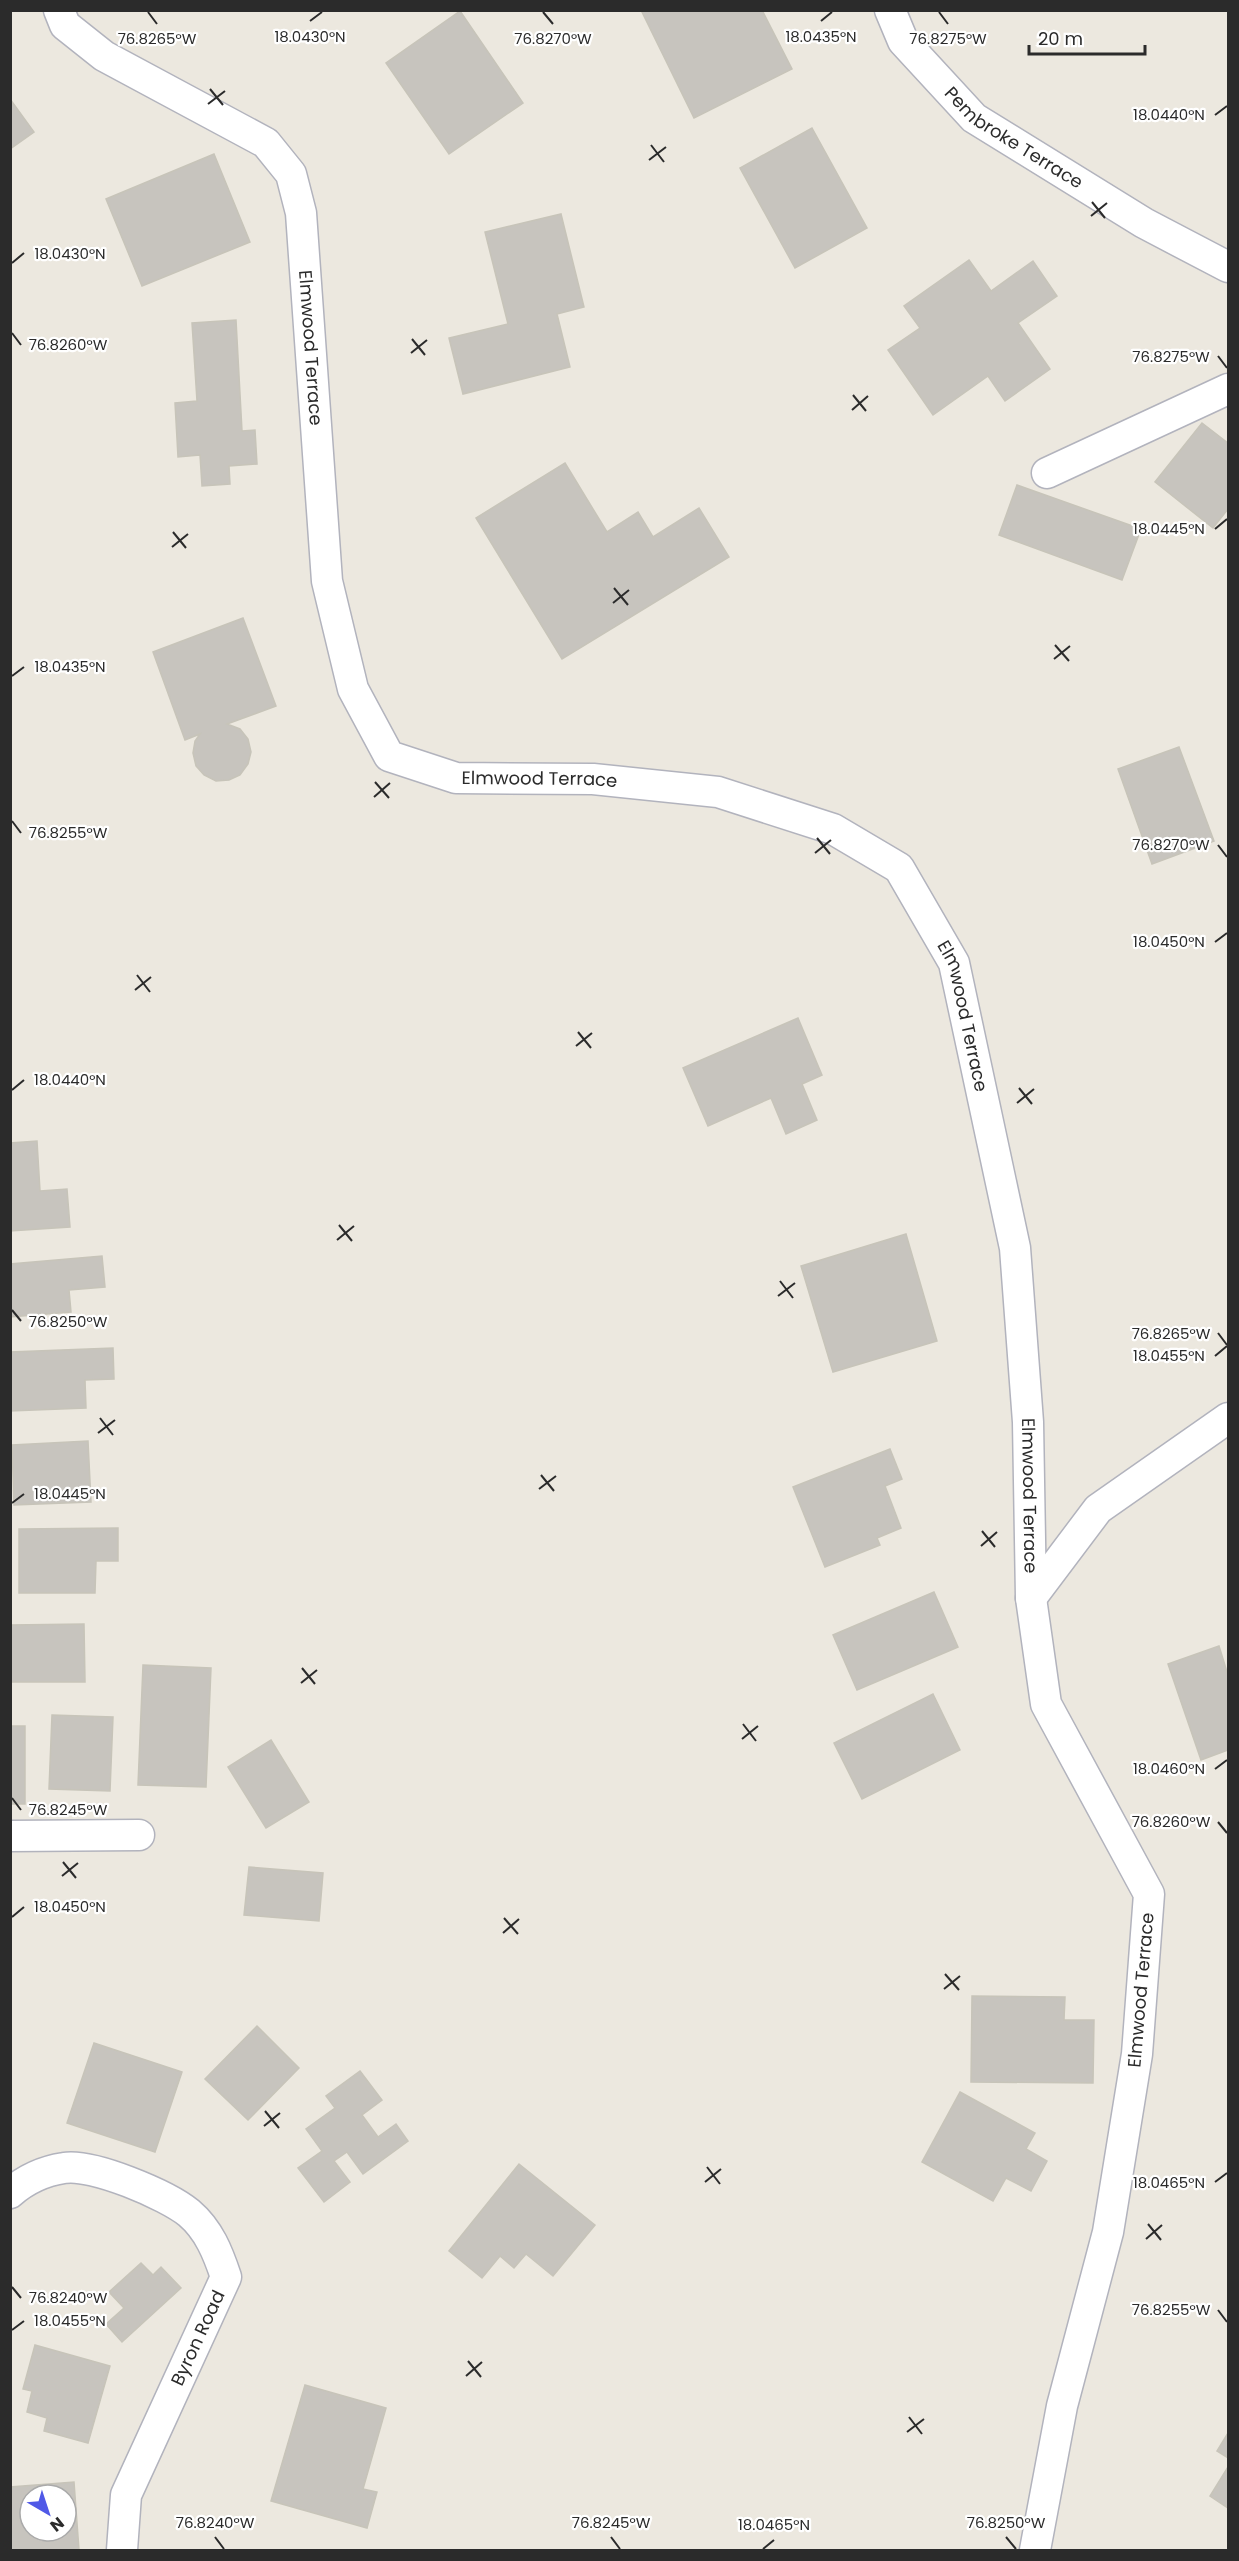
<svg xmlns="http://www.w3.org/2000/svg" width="1239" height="2561" font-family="Poppins,sans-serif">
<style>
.building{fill:#c7c4be;stroke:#c7c4b9;stroke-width:1.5;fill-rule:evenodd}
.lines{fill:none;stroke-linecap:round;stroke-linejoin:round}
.street-casing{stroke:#b2b3bd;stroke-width:33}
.street{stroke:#fff;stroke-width:30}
.ticks{fill:none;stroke:#2b2b2b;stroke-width:2}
.labels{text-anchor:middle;stroke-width:4.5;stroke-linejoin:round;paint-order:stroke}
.street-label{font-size:18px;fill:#2b2b2b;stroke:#fff}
.ticks-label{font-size:15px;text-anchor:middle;fill:#2b2b2b;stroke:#fff;stroke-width:4.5;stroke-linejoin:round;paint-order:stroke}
</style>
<rect width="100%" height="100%" fill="#ece8df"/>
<g class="building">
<path d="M641 10H762L792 69 694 118Z"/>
<path d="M460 11 523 103 449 154 386 63Z"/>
<path d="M10 99 34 132 10 149Z"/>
<path d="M812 128 867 228 795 268 740 168Z"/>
<path d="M214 154 250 242 142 286 106 199Z"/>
<path d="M561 214 584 307 557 314 570 367 463 394 449 338 508 324 485 232Z"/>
<path d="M969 260 991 291 1033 261 1057 296 1018 323 1050 369 1005 401 988 376 933 415 888 350 920 328 904 306Z"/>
<path d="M236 320 242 431 255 430 257 464 229 466 230 484 202 486 200 455 178 457 175 403 197 401 192 323Z"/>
<path d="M1202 423 1228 443V509L1213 528 1155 482Z"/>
<path d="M565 463 607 532 638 512 653 537 699 508 729 557 562 659 476 518Z"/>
<path d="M1017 485 1141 529 1122 580 999 535Z"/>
<path d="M243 618 276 706 227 724 240 729 248 739 251 752 248 764 240 775 229 780 216 781 204 775 196 766 193 753 195 741 200 734 185 740 153 652Z"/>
<path d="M1179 747 1214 841 1152 864 1118 769Z"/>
<path d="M798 1018 822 1075 802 1084 817 1120 786 1134 771 1098 708 1126 683 1068Z"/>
<path d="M37 1141 40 1191 67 1189 70 1227 10 1231V1143Z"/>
<path d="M906 1234 937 1341 833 1372 801 1266Z"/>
<path d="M102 1256 105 1287 69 1290 71 1312 10 1317V1264Z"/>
<path d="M113 1348 114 1379 85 1380 86 1408 10 1411V1352Z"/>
<path d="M88 1441 91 1502 14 1505 12 1445Z"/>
<path d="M890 1449 902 1479 885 1486 901 1528 877 1538 880 1545 825 1567 793 1487Z"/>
<path d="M118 1528V1561H96L95 1593H19V1529Z"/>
<path d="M934 1592 958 1647 857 1690 833 1635Z"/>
<path d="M84 1624 85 1682H10V1625Z"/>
<path d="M1219 1646 1228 1675V1750L1201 1760 1168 1664Z"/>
<path d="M143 1665 211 1668 206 1787 138 1785Z"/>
<path d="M933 1694 960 1750 862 1799 834 1743Z"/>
<path d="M52 1715 113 1717 110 1791 49 1789Z"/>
<rect x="10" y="1726" width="15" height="78"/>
<path d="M271 1740 309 1802 266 1828 228 1767Z"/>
<path d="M249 1867 323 1873 319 1921 244 1915Z"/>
<path d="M972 1996 1065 1997 1064 2020H1094L1093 2083 971 2082Z"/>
<path d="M257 2026 299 2068 248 2120 205 2079Z"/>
<path d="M94 2043 182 2072 155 2152 67 2123Z"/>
<path d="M360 2071 382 2100 362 2115 378 2137 396 2124 408 2141 363 2174 347 2152 334 2161 350 2182 324 2202 298 2168 322 2151 306 2129 335 2108 326 2096Z"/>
<path d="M960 2092 1035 2133 1026 2149 1047 2161 1031 2191 1006 2178 993 2201 922 2162Z"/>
<path d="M519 2164 595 2225 553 2276 526 2254 514 2268 500 2256 482 2278 449 2251Z"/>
<path d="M141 2263 153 2275 161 2267 181 2288 122 2342 106 2324 124 2308 109 2292Z"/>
<path d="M35 2345 110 2366 88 2443 44 2431 47 2418 27 2412 32 2391 23 2389Z"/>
<path d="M305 2385 386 2408 363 2489 377 2492 367 2528 271 2501Z"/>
<path d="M1228 2433V2458L1217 2451Z"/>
<path d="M1228 2467V2508L1210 2496Z"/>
<path d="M74 2482 79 2550H10V2487ZM30 2495H66V2531H30Z"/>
</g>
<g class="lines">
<defs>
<g id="street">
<path id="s1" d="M59 10 65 25 104 56 266 143 291 174 301 213 327 581 353 689 389 756 456 778 593 779 718 792 833 829 899 868 954 963 1015 1248 1028 1422 1031 1598 1046 1704 1149 1894 1137 2054 1108 2232 1062 2406 1035 2550"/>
<path id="s2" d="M890 10 903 41 974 118 1144 223 1228 267"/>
<path d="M1047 473 1228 389"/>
<path d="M1031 1598 1098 1509 1228 1418"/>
<path d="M10 1836 139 1835"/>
<path d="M10 2193C26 2179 44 2171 64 2168 92 2163 167 2195 189 2213 209 2230 218 2253 226 2277L126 2495 122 2550"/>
</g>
</defs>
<use href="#street" class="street-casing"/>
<use href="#street" class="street"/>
</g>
<path class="ticks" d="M148 12 157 24M543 12 553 24M939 12 948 24M310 21 322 12M821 21 832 12M210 89 223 105M208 104 225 91M1215 115 1227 106M651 145 664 162M649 160 666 147M1092 202 1105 218M1091 216 1107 203M12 263 24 253M12 333 21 345M412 339 425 355M411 353 427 340M1218 356 1227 368M853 395 866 411M852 410 868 396M1215 529 1227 519M173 532 186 548M172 547 188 534M614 588 628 605M613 603 629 590M1055 645 1069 661M1054 659 1070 646M12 676 24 667M375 782 389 798M374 797 390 783M12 821 21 833M817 838 830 854M1218 845 1227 857M815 853 831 840M1215 942 1227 933M137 975 150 992M135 990 151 977M578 1032 591 1048M576 1046 592 1033M1019 1088 1032 1104M12 1090 24 1080M1017 1103 1034 1089M339 1225 352 1241M337 1240 354 1226M780 1281 793 1298M778 1296 795 1283M12 1310 21 1321M1218 1333 1227 1345M1215 1356 1227 1346M100 1418 113 1435M98 1433 115 1420M541 1475 554 1491M539 1489 556 1476M12 1503 24 1494M982 1531 995 1547M981 1546 997 1532M302 1668 315 1684M301 1683 317 1670M743 1724 756 1741M742 1739 758 1726M1215 1769 1227 1760M12 1798 21 1810M1218 1822 1227 1833M63 1862 76 1878M62 1876 78 1863M12 1917 24 1907M504 1918 518 1934M503 1933 519 1919M945 1974 959 1990M944 1989 960 1976M265 2111 279 2128M264 2126 280 2113M707 2167 720 2184M705 2182 721 2169M1215 2182 1227 2173M1148 2224 1161 2240M1146 2239 1162 2225M12 2287 21 2298M1218 2310 1227 2322M12 2330 24 2321M468 2361 481 2377M466 2376 482 2362M909 2417 922 2434M907 2432 924 2419M215 2537 224 2549M611 2537 620 2549M1006 2537 1016 2549M763 2549 774 2540"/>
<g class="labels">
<g class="street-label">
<text dy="6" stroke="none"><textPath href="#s2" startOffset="182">Pembroke Terrace</textPath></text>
<text dy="6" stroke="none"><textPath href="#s1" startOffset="465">Elmwood Terrace</textPath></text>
<text dy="6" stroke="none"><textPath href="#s1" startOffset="1040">Elmwood Terrace</textPath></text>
<text dy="6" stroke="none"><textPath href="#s1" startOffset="1580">Elmwood Terrace</textPath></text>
<text dy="6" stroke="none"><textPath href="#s1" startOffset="2066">Elmwood Terrace</textPath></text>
<text transform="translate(1141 1990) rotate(-85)" y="6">Elmwood Terrace</text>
<text transform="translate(198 2338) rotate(-65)" y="6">Byron Road</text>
</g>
</g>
<g class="ticks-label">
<text x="310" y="42">18.0430°N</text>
<text x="821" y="42">18.0435°N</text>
<text x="157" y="44">76.8265°W</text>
<text x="553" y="44">76.8270°W</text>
<text x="948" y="44">76.8275°W</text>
<text x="1169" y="120">18.0440°N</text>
<text x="70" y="259">18.0430°N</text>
<text x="68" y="350">76.8260°W</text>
<text x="1171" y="362">76.8275°W</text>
<text x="1169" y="534">18.0445°N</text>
<text x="70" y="672">18.0435°N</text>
<text x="68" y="838">76.8255°W</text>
<text x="1171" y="850">76.8270°W</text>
<text x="1169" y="947">18.0450°N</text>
<text x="70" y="1085">18.0440°N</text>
<text x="68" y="1327">76.8250°W</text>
<text x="1171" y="1339">76.8265°W</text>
<text x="1169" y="1361">18.0455°N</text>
<text x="70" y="1499">18.0445°N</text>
<text x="1169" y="1774">18.0460°N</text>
<text x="68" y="1815">76.8245°W</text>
<text x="1171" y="1827">76.8260°W</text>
<text x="70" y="1912">18.0450°N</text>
<text x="1169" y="2188">18.0465°N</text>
<text x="68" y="2303">76.8240°W</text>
<text x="1171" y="2315">76.8255°W</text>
<text x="70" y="2326">18.0455°N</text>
<text x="215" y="2528">76.8240°W</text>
<text x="611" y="2528">76.8245°W</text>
<text x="1006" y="2528">76.8250°W</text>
<text x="774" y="2530">18.0465°N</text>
</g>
<rect width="1239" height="2561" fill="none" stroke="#2b2b2b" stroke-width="24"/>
<g transform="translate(48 2513) rotate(141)"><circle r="28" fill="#ffffff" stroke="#aaaaaa" stroke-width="1.5"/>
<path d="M0-4.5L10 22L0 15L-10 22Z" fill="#5059e7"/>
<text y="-9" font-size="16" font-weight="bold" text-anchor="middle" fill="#2b2b2b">N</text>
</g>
<path d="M1029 45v9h116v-9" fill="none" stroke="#2b2b2b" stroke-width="3"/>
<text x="1038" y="45" font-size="18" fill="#2b2b2b" stroke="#ffffff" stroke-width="4.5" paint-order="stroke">20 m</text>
</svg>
